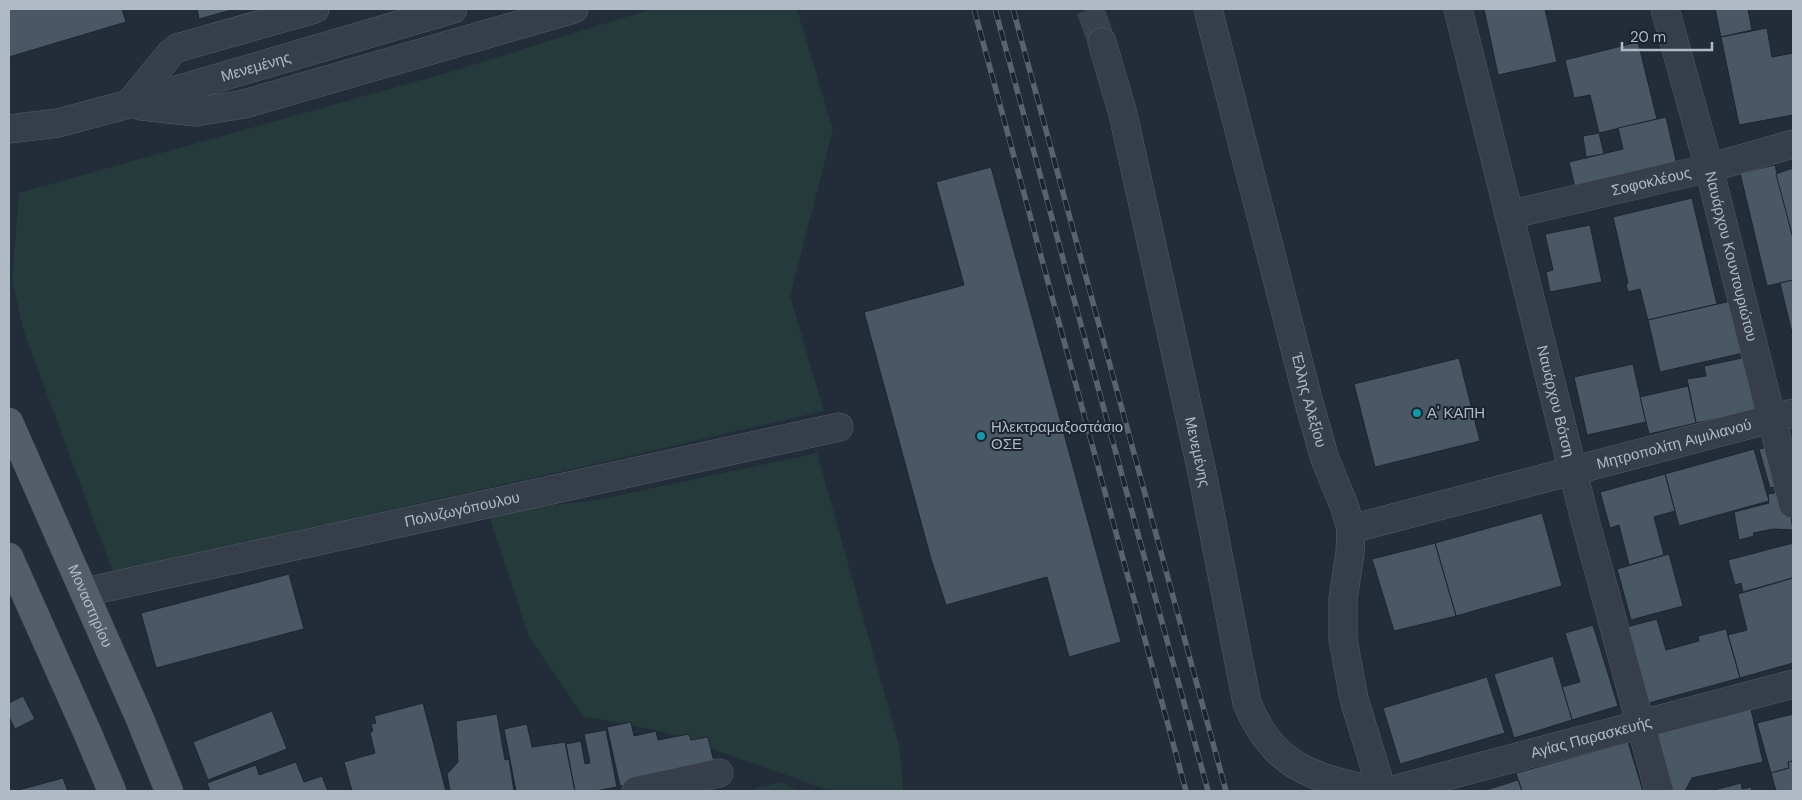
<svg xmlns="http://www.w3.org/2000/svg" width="1802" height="800" font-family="'DM Sans',sans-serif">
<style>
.green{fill:#253a3b}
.building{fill:#4a5765;stroke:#1d2630}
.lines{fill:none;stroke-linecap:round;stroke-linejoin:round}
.minor-tunnel{stroke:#37424e;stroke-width:28;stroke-dasharray:28 14;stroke-linecap:butt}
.minor-casing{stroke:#535d67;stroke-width:29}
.major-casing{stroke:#3f4852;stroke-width:29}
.minor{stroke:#363f49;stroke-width:28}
.major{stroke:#545e69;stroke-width:28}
.rail-casing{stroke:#586370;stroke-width:5.5}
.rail{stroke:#1b242e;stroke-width:4;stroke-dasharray:11;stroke-linecap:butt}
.culture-dot{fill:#0f9aa8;stroke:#1b242e;stroke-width:2}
.labels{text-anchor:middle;stroke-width:4;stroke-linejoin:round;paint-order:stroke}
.street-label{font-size:15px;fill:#b0bac5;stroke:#1b242e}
.poi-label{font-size:15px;fill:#b0bac5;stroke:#1b242e;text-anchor:start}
</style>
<rect width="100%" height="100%" fill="#222d39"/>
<g class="green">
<path d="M651 9H797L833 130 790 296 824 411 586 466 113 572 24 332 12 281 19 193 450 72Z"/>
<path d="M817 453 900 749 903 791H831L664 732 583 716 529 637 489 516 551 505 592 501Z"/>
<path d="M782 782 798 791H746Z"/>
</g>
<g class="building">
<path d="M9 9H122L126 22 9 57Z"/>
<path d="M197 9H235L199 19Z"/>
<path d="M1484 9H1545L1557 62 1498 75Z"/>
<path d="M1715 9H1748L1752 30 1721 37Z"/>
<path d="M1767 28 1772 57 1793 53V115L1739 125 1721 37Z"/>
<path d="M1638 42 1657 119 1599 133 1590 95 1574 98 1565 60Z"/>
<path d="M1666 117 1677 165 1575 188 1569 162 1623 149 1618 128Z"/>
<path d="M1599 133 1604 154 1586 157 1583 136Z"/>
<path d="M1775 165 1793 238V280L1767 286 1740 173Z"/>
<path d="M991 167 1121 642 1069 657 1047 577 946 605 931 559 864 312 964 285 936 182Z"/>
<path d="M1793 168V238L1776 174Z"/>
<path d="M1692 198 1717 304 1648 320 1640 289 1628 292 1626 284 1628 283 1613 217Z"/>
<path d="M1590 225 1602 282 1550 292 1546 272 1553 270 1545 234Z"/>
<path d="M1793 280V337L1780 283Z"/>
<path d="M1731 301 1743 353 1660 372 1648 320Z"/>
<path d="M1747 357 1758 410 1696 423 1687 379 1706 376 1704 366Z"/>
<path d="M1459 358 1480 441 1375 467 1354 384Z"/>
<path d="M1633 364 1646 422 1587 435 1574 377Z"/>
<path d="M1688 386 1696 423 1649 434 1640 397Z"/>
<path d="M1771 446 1782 485 1770 488 1759 449Z"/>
<path d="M1754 449 1769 501 1679 526 1665 474Z"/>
<path d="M1665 474 1675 511 1654 517 1664 555 1629 565 1619 525 1610 528 1600 492Z"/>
<path d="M1780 492 1789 501 1793 530 1773 529 1753 533 1754 536 1739 540 1734 512 1769 503 1768 494Z"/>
<path d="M1542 513 1562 586 1456 616 1435 543Z"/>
<path d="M1435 543 1456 616 1394 631 1372 559Z"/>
<path d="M1793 543V578L1743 592 1741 583 1735 585 1728 560Z"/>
<path d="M1669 554 1683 606 1631 620 1617 569Z"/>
<path d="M289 574 304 629 156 668 141 613Z"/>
<path d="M1793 578V663L1740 678 1728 635 1747 630 1738 594Z"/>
<path d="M1657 619 1666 650 1699 641 1698 636 1726 629 1740 678 1645 704 1623 628Z"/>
<path d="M1593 625 1618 706 1572 720 1562 687 1580 682 1565 633Z"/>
<path d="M1553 656 1572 720 1514 738 1494 674Z"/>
<path d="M1487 677 1505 733 1400 764 1383 708Z"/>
<path d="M23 696 35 719 15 729 9 717V703Z"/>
<path d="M423 703 446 791H352L344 762 375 753 370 733 373 731 371 724 376 723 374 716Z"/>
<path d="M1750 705 1763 762 1692 778 1685 791H1666L1652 732Z"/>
<path d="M272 711 287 749 208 780 193 742Z"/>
<path d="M497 714 505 760 509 759 514 791H450L447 774 458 762 456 721Z"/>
<path d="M1793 714V761L1788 762 1789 768 1771 773 1757 723Z"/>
<path d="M631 722 634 736 656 731 658 740 689 734 691 740 708 737 715 766 620 786 607 727Z"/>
<path d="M527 724 532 747 565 742 575 791H516L504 729Z"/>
<path d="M606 730 617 787 595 791H575L566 744 581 741 585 764 590 763 584 734Z"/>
<path d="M1628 742 1643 791H1522L1516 773Z"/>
<path d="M1793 761V791H1776L1771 773 1789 768 1788 762Z"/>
<path d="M296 762 304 782 322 776 328 791H210L207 783 256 765 259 775Z"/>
<path d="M63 778 68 791H15Z"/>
<path d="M1518 780 1522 791H1483Z"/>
<path d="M1741 783 1742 789 1751 787 1752 791H1711Z"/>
</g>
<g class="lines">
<path class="minor-tunnel" d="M1090 9 1102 42"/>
<defs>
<g id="minor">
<path id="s1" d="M1208 9 1309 403 1325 459 1344 505 1351 529 1350 553 1343 599V639L1354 699 1382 791"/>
<path id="s2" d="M1458 9 1586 524 1659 791"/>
<path id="s3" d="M1665 9 1709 168 1793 504"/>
<path id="s4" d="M1102 42 1123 114 1203 477 1247 703C1274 768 1312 777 1376 791"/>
<path d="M129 104 170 54 177 48 315 9"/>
<path d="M141 106 196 112 244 104 574 9"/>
<path id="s5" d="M9 129 58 123 129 104 453 9"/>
<path id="s6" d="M1509 215 1709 168 1793 144"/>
<path id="s7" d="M1351 529 1793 413"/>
<path id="s8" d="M85 592 839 427"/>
<path d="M636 791 719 773"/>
<path id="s9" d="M1389 791 1793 684"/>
</g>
<g id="major">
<path id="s10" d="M9 422 140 719 169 791"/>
<path d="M9 557 88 734 112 791"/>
</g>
</defs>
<use href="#minor" class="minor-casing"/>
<use href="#major" class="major-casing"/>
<use href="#minor" class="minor"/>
<use href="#major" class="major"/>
<defs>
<g id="rail">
<path d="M974 9 1186 791"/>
<path d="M995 9 1208 791"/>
<path d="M1013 9 1226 791"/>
</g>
</defs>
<use href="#rail" class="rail-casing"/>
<use href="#rail" class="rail"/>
</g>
<g class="culture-dot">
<circle cx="1417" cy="413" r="5"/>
<circle cx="981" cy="436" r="5"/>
</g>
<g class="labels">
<g class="street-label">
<text dy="5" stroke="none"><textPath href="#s5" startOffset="255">Μενεμένης</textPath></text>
<text dy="5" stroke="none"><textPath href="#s6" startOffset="146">Σοφοκλέους</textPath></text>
<text dy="5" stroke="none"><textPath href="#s3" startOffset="256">Ναυάρχου Κουντουριώτου</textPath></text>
<text dy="5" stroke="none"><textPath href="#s1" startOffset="404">Έλλης Αλεξίου</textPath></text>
<text dy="5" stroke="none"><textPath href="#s2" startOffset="404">Ναυάρχου Βότση</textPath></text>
<text dy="5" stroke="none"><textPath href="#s7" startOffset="334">Μητροπολίτη Αιμιλιανού</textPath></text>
<text dy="5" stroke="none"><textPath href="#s4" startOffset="421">Μενεμένης</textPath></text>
<text dy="5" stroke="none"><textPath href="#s8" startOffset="386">Πολυζωγόπουλου</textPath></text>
<text dy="5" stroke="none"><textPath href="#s10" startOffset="201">Μοναστηρίου</textPath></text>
<text dy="5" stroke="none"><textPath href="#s9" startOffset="209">Αγίας Παρασκευής</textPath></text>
</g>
<g class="poi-label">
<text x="1427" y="418">Α' ΚΑΠΗ</text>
<text x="991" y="432">Ηλεκτραμαξοστάσιο<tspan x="991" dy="17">ΟΣΕ</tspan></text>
</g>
</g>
<rect width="1802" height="800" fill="none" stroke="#b0bac5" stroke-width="20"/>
<path d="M1622 42v8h90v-8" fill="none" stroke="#b0bac5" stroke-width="2.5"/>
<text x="1630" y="42" font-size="15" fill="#b0bac5" stroke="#1b242e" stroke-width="4" paint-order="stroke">20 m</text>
</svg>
